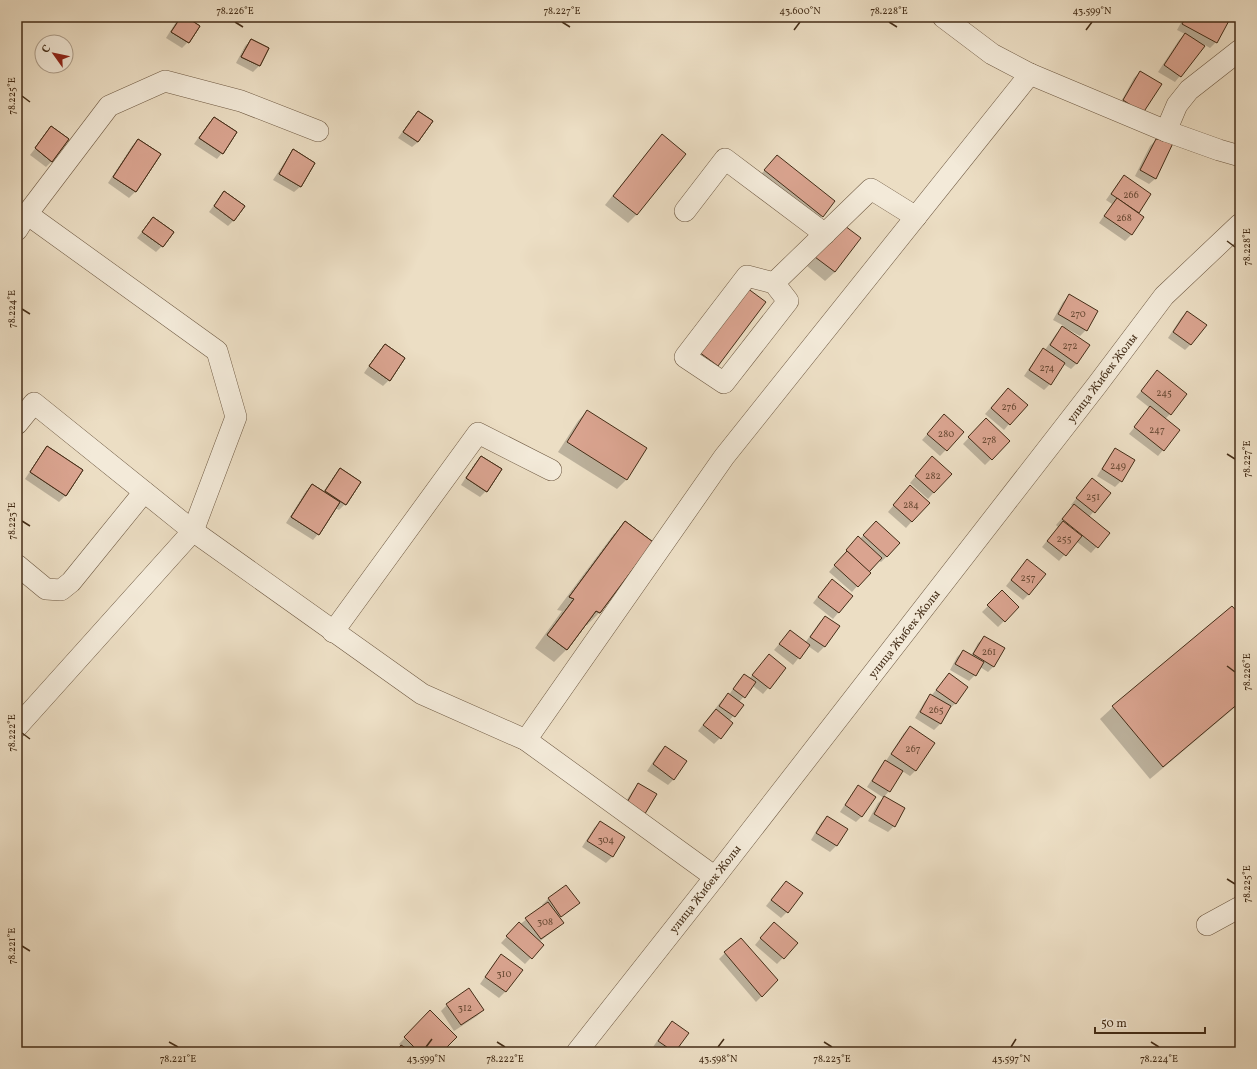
<svg xmlns="http://www.w3.org/2000/svg" width="1257" height="1069" font-family="Vollkorn,serif">
<style>
.shadow{fill:#0003}
.building{fill:#daa490;stroke:#442d17}
.lines{fill:none;stroke-linecap:round;stroke-linejoin:round}
.minor-casing{stroke:#6e5942;stroke-width:22}
.minor{stroke:#f3ead9;stroke-width:21}
.ticks{fill:none;stroke:#442d17;stroke-width:1.5}
.labels{text-anchor:middle;stroke-width:3;stroke-linejoin:round;paint-order:stroke}
.number-label{font-size:10px;fill:#6a4b35}
.street-label{font-size:12px;fill:#442d17;stroke:#f3ead9}
.neatline{fill:none;stroke:#442d17;stroke-width:1.5}
.ticks-label{font-size:10px;text-anchor:middle;fill:#442d17}
</style>
<rect width="100%" height="100%" fill="#ecdec4"/>
<filter id="stains"><feTurbulence type="fractalNoise" baseFrequency=".005" numOctaves="4"/><feColorMatrix values="0 0 0 0 .2 0 0 0 0 .09 0 0 0 0 .02 0 0 0 .5 -.17"/></filter>
<radialGradient id="worn" r=".72"><stop offset=".6" stop-color="#630" stop-opacity="0"/><stop offset="1" stop-color="#630" stop-opacity=".3"/></radialGradient>
<g class="shadow">
<path d="M181 17H184L198 26 188 42 182 48 166 38 176 22Z"/>
<path d="M1184 17H1228L1216 42 1210 48 1205 45 1175 82 1158 72 1179 40 1185 34 1177 30Z"/>
<path d="M251 40 268 49 259 66 253 72 236 63 245 46Z"/>
<path d="M1140 72 1142 113 1118 107 1134 78Z"/>
<path d="M418 112V142L412 147 398 138 412 118Z"/>
<path d="M214 118 222 153 217 159 194 144 208 124Z"/>
<path d="M51 128 52 161 46 167 30 155Z"/>
<path d="M662 136 637 214 628 223 605 205 653 145Z"/>
<path d="M138 140 160 154 135 192 129 198 108 183 132 146Z"/>
<path d="M1156 140 1173 141 1155 179 1149 184 1135 176 1150 146Z"/>
<path d="M294 151 314 163 300 187 294 192 273 180 288 157Z"/>
<path d="M777 156 822 216 813 225 756 180Z"/>
<path d="M1124 177 1150 194 1137 213 1143 217 1131 235 1125 241 1099 223 1112 204 1106 200 1118 183Z"/>
<path d="M224 192 234 220 228 226 209 212Z"/>
<path d="M153 218 162 246 156 252 137 238Z"/>
<path d="M832 233 835 272 825 281 807 266Z"/>
<path d="M747 290 765 303 717 366 708 375 691 362Z"/>
<path d="M1069 296 1086 330 1080 336 1064 327 1063 328 1077 363 1071 369 1063 364 1050 384 1044 390 1024 376 1038 355 1044 350H1045L1056 334 1064 326 1053 320 1063 302Z"/>
<path d="M1187 312 1191 344 1185 350 1168 338 1181 318Z"/>
<path d="M385 345 389 380 383 386 364 373 379 351Z"/>
<path d="M1157 372 1170 414 1165 419 1163 450 1158 456 1129 434 1150 408 1136 397Z"/>
<path d="M1002 395 1009 424 1004 430 985 414Z"/>
<path d="M587 411 626 480 617 489 558 452 578 421Z"/>
<path d="M986 419 1009 441 985 465 963 444Z"/>
<path d="M939 421 963 432 940 456 922 440Z"/>
<path d="M47 447 82 470 65 496 59 502 25 479 42 453Z"/>
<path d="M1115 449 1134 460 1121 481 1115 487 1097 476 1110 455Z"/>
<path d="M481 457 500 469 486 491 480 497 461 485 475 463Z"/>
<path d="M926 464 950 474 928 499 910 483Z"/>
<path d="M340 470 345 504 339 510 335 508 318 534 313 540 286 523 306 491 312 485 323 492 334 476Z"/>
<path d="M1086 486 1109 493 1089 517 1109 533 1091 553 1076 541 1059 561 1042 547 1058 527 1056 525 1073 506 1071 505Z"/>
<path d="M904 493 928 503 906 528 888 512Z"/>
<path d="M625 523 651 542 599 613 587 625 585 624 566 650 554 662 535 648 562 611 557 610 613 535Z"/>
<path d="M870 528 887 556 881 562 879 561 852 592 829 572 853 544 860 539Z"/>
<path d="M1021 567 1029 594 1023 600 1006 586Z"/>
<path d="M826 586 852 596 833 619 813 603Z"/>
<path d="M1002 592 1018 607 998 627 982 612Z"/>
<path d="M1232 607 1240 617V703L1150 779 1100 719 1113 707Z"/>
<path d="M825 617 838 627 824 647 818 653 808 646 793 665 774 650 790 631 805 643 819 623Z"/>
<path d="M984 638 994 666 988 672 980 667 975 675 969 681 950 670 957 657 963 651 971 656 978 643Z"/>
<path d="M17 644 21 646 17 651Z"/>
<path d="M769 655 785 668 763 694 753 686 739 702 742 705 729 721 720 738 714 744 698 731 722 700 729 695 738 681 744 675 749 679Z"/>
<path d="M949 674 955 704 949 709 940 724 934 730 915 718 925 701 931 696Z"/>
<path d="M910 727 934 743 916 770 910 776 902 771 889 791 884 797 904 809 894 826 888 832 868 821 878 803 884 798 867 787 880 767 886 761 904 733Z"/>
<path d="M665 748 674 779 668 785 647 771 659 753Z"/>
<path d="M639 784 656 794 619 812 633 790Z"/>
<path d="M859 786 862 816 856 822 840 812 853 792Z"/>
<path d="M827 817 846 829 836 846 830 852 811 840 821 823Z"/>
<path d="M600 822 624 838 612 857 606 863 582 847 594 828Z"/>
<path d="M566 886 579 903 559 918 562 922 557 928 539 942 543 945 525 964 501 943 513 930 543 906 542 905 548 899Z"/>
<path d="M780 888 787 912 781 918 766 906Z"/>
<path d="M768 929 797 943 777 964 755 945Z"/>
<path d="M725 953 762 996 756 1002 719 959Z"/>
<path d="M501 956 521 970 505 992 499 998 480 984 495 962Z"/>
<path d="M447 1005 483 1010 477 1016 454 1031 441 1011Z"/>
<path d="M430 1012 440 1052H396L401 1046 399 1044Z"/>
<path d="M672 1022 674 1052H659L653 1047 666 1028Z"/>
</g>
<g class="building">
<path d="M181 17H186L200 26 189 43 171 32Z"/>
<path d="M181 17H186L200 26 189 43 171 32Z"/>
<path d="M1186 17H1231L1217 43 1182 24Z"/>
<path d="M1185 33 1205 46 1181 77 1164 65Z"/>
<path d="M251 39 269 48 260 66 241 57Z"/>
<path d="M251 39 269 48 260 66 241 57Z"/>
<path d="M1140 71 1162 84 1143 113 1123 100Z"/>
<path d="M418 111 433 121 418 142 403 132Z"/>
<path d="M418 111 433 121 418 142 403 132Z"/>
<path d="M214 117 237 132 223 154 199 138Z"/>
<path d="M214 117 237 132 223 154 199 138Z"/>
<path d="M51 126 69 139 52 162 35 148Z"/>
<path d="M51 126 69 139 52 162 35 148Z"/>
<path d="M662 134 686 154 637 215 613 196Z"/>
<path d="M138 139 161 154 136 192 113 177Z"/>
<path d="M138 139 161 154 136 192 113 177Z"/>
<path d="M1156 139 1174 141 1156 179 1140 170Z"/>
<path d="M293 149 315 163 301 187 279 174Z"/>
<path d="M293 149 315 163 301 187 279 174Z"/>
<path d="M777 155 835 201 823 217 764 170Z"/>
<path d="M1124 175 1151 194 1139 213 1111 194Z"/>
<path d="M224 191 245 206 234 221 214 206Z"/>
<path d="M224 191 245 206 234 221 214 206Z"/>
<path d="M1117 198 1144 217 1132 235 1104 216Z"/>
<path d="M153 217 174 232 163 247 142 232Z"/>
<path d="M153 217 174 232 163 247 142 232Z"/>
<path d="M841 223 861 238 835 272 815 257Z"/>
<path d="M747 288 766 302 718 366 699 352Z"/>
<path d="M1069 294 1098 311 1087 331 1058 314Z"/>
<path d="M1187 311 1207 325 1191 345 1173 332Z"/>
<path d="M1062 326 1090 345 1077 364 1050 345Z"/>
<path d="M385 344 405 358 390 381 369 366Z"/>
<path d="M385 344 405 358 390 381 369 366Z"/>
<path d="M1043 348 1065 363 1051 385 1029 370Z"/>
<path d="M1157 370 1187 394 1171 415 1141 391Z"/>
<path d="M1008 388 1028 405 1010 425 991 408Z"/>
<path d="M1150 406 1180 430 1164 451 1134 427Z"/>
<path d="M587 410 647 448 627 480 567 442Z"/>
<path d="M944 414 964 432 947 451 927 434Z"/>
<path d="M986 418 1010 441 992 460 968 437Z"/>
<path d="M47 446 83 470 66 496 30 472Z"/>
<path d="M47 446 83 470 66 496 30 472Z"/>
<path d="M1115 448 1135 460 1122 482 1102 469Z"/>
<path d="M481 456 502 469 487 492 466 478Z"/>
<path d="M481 456 502 469 487 492 466 478Z"/>
<path d="M932 456 952 474 934 493 915 476Z"/>
<path d="M340 468 361 482 346 505 325 491Z"/>
<path d="M340 468 361 482 346 505 325 491Z"/>
<path d="M1092 478 1111 493 1095 513 1076 498Z"/>
<path d="M312 484 340 502 319 535 291 517Z"/>
<path d="M312 484 340 502 319 535 291 517Z"/>
<path d="M910 485 930 503 912 522 893 505Z"/>
<path d="M1074 504 1110 533 1098 548 1062 519Z"/>
<path d="M625 521 653 542 600 613 596 611 567 650 547 635 574 599 569 597Z"/>
<path d="M625 521 653 542 600 613 596 611 567 650 547 635 574 599 569 597Z"/>
<path d="M876 521 900 543 887 557 863 535Z"/>
<path d="M1063 521 1082 536 1066 556 1047 541Z"/>
<path d="M858 536 882 558 869 572 846 550Z"/>
<path d="M847 551 871 573 858 587 834 565Z"/>
<path d="M1027 559 1046 574 1029 595 1011 580Z"/>
<path d="M832 579 853 596 839 613 818 597Z"/>
<path d="M1002 590 1019 607 1005 622 987 605Z"/>
<path d="M1232 606 1240 615V702L1163 767 1112 706Z"/>
<path d="M825 616 840 626 825 647 810 637Z"/>
<path d="M790 630 810 645 800 659 779 644Z"/>
<path d="M984 636 1005 648 994 667 973 654Z"/>
<path d="M963 650 984 662 976 676 955 664Z"/>
<path d="M769 654 786 668 770 689 752 675Z"/>
<path d="M949 673 968 687 956 704 936 690Z"/>
<path d="M744 674 756 682 745 698 733 689Z"/>
<path d="M728 693 744 705 735 717 719 706Z"/>
<path d="M930 694 951 706 941 724 920 712Z"/>
<path d="M716 709 733 723 721 739 703 725Z"/>
<path d="M910 726 935 743 916 771 891 754Z"/>
<path d="M665 746 687 761 674 780 653 764Z"/>
<path d="M885 760 903 771 890 792 872 781Z"/>
<path d="M638 783 657 794 643 817 625 806Z"/>
<path d="M858 785 876 797 862 817 845 805Z"/>
<path d="M884 796 905 808 895 827 874 814Z"/>
<path d="M827 816 848 829 837 846 816 833Z"/>
<path d="M600 821 625 837 613 857 587 841Z"/>
<path d="M786 881 803 893 788 913 771 900Z"/>
<path d="M566 885 580 903 561 917 548 898Z"/>
<path d="M548 902 564 923 541 939 525 918Z"/>
<path d="M519 922 544 945 532 959 506 936Z"/>
<path d="M774 922 798 943 784 959 760 938Z"/>
<path d="M741 938 778 980 762 997 724 952Z"/>
<path d="M501 954 523 970 506 992 485 977Z"/>
<path d="M469 988 484 1010 461 1025 446 1004Z"/>
<path d="M430 1010 457 1037 442 1052H419L404 1037Z"/>
<path d="M672 1021 689 1033 675 1052H674L658 1041Z"/>
<path d="M401 1045 412 1052H396Z"/>
</g>
<g class="lines">
<defs>
<g id="minor">
<path d="M943 17 992 54 1030 74 1166 131 1219 150 1240 156"/>
<path d="M1166 131 1177 105 1189 90 1240 50"/>
<path d="M685 211 725 159 825 234"/>
<path d="M17 230 27 214 109 106 165 81 241 101 318 131"/>
<path d="M774 283 788 301 724 383 685 357 747 276 774 283 871 189 916 217"/>
<path d="M17 424 34 403 193 531 422 694 526 740 715 877"/>
<path d="M17 565 46 589 61 590 71 582 144 492"/>
<path d="M333 632 478 433 551 470"/>
<path d="M17 727 193 531 236 417 217 351 27 214"/>
<path d="M526 740 724 457 1030 74"/>
<path d="M1207 925 1240 907"/>
<path d="M577 1052 715 877 1097 385 1164 296 1240 224"/>
</g>
</defs>
<use href="#minor" class="minor-casing"/>
<use href="#minor" class="minor"/>
</g>
<path class="ticks" d="M235 22 243 27M562 22 570 27M889 22 897 27M794 30 800 22M1086 30 1092 22M22 96 30 102M1227 241 1235 247M22 309 30 314M1227 454 1235 459M22 521 30 526M1227 666 1235 672M22 733 30 739M1227 879 1235 884M22 946 30 951M169 1042 178 1047M497 1042 505 1047M824 1042 832 1047M1151 1042 1159 1047M426 1047 432 1039M718 1047 724 1039M1011 1047 1016 1039"/>
<g class="labels">
<g class="number-label">
<text x="1131" y="198">266</text>
<text x="1124" y="221">268</text>
<text x="1078" y="317">270</text>
<text x="1070" y="349">272</text>
<text x="1047" y="371">274</text>
<text x="1164" y="396">245</text>
<text x="1009" y="410">276</text>
<text x="1157" y="433">247</text>
<text x="946" y="437">280</text>
<text x="989" y="443">278</text>
<text x="1118" y="469">249</text>
<text x="933" y="479">282</text>
<text x="1093" y="500">251</text>
<text x="911" y="508">284</text>
<text x="1064" y="542">255</text>
<text x="1028" y="581">257</text>
<text x="989" y="655">261</text>
<text x="936" y="713">265</text>
<text x="913" y="752">267</text>
<text x="606" y="843">304</text>
<text x="545" y="925">308</text>
<text x="504" y="977">310</text>
<text x="465" y="1011">312</text>
</g>
<g class="street-label">
<text transform="translate(1102 378) rotate(-53)" y="4">улица Жибек Жолы</text>
<text transform="translate(904 634) rotate(-52)" y="4">улица Жибек Жолы</text>
<text transform="translate(705 889) rotate(-52)" y="4">улица Жибек Жолы</text>
</g>
</g>
<rect width="1257" height="1069" fill="none" stroke="#ecdec4" stroke-width="44"/>
<g transform="translate(54 54) rotate(303)"><circle r="19" fill="#f3ead9" stroke="#ad9e8b"/>
<path d="M0-3L7 15L0 10L-7 15Z" fill="#8f2418"/>
<text y="-6" font-size="11" font-weight="bold" text-anchor="middle" fill="#442d17">С</text>
</g>
<path d="M1095 1027v6h110v-6" fill="none" stroke="#442d17" stroke-width="2"/>
<text x="1101" y="1027" font-size="12" fill="#442d17" stroke="#f3ead9" stroke-width="3" paint-order="stroke">50 m</text>
<rect x="22" y="22" width="1213" height="1025" class="neatline"/>
<g class="ticks-label">
<text x="235" y="14">78.226°E</text>
<text x="562" y="14">78.227°E</text>
<text x="800" y="14">43.600°N</text>
<text x="889" y="14">78.228°E</text>
<text x="1092" y="14">43.599°N</text>
<text transform="translate(11 96) rotate(-90)" y="4">78.225°E</text>
<text transform="translate(1246 247) rotate(-90)" y="4">78.228°E</text>
<text transform="translate(11 309) rotate(-90)" y="4">78.224°E</text>
<text transform="translate(1246 459) rotate(-90)" y="4">78.227°E</text>
<text transform="translate(11 521) rotate(-90)" y="4">78.223°E</text>
<text transform="translate(1246 672) rotate(-90)" y="4">78.226°E</text>
<text transform="translate(11 733) rotate(-90)" y="4">78.222°E</text>
<text transform="translate(1246 884) rotate(-90)" y="4">78.225°E</text>
<text transform="translate(11 946) rotate(-90)" y="4">78.221°E</text>
<text x="178" y="1062">78.221°E</text>
<text x="426" y="1062">43.599°N</text>
<text x="505" y="1062">78.222°E</text>
<text x="718" y="1062">43.598°N</text>
<text x="832" y="1062">78.223°E</text>
<text x="1011" y="1062">43.597°N</text>
<text x="1159" y="1062">78.224°E</text>
</g>
<rect width="100%" height="100%" filter="url(#stains)"/>
<rect width="100%" height="100%" fill="url(#worn)"/>
</svg>
